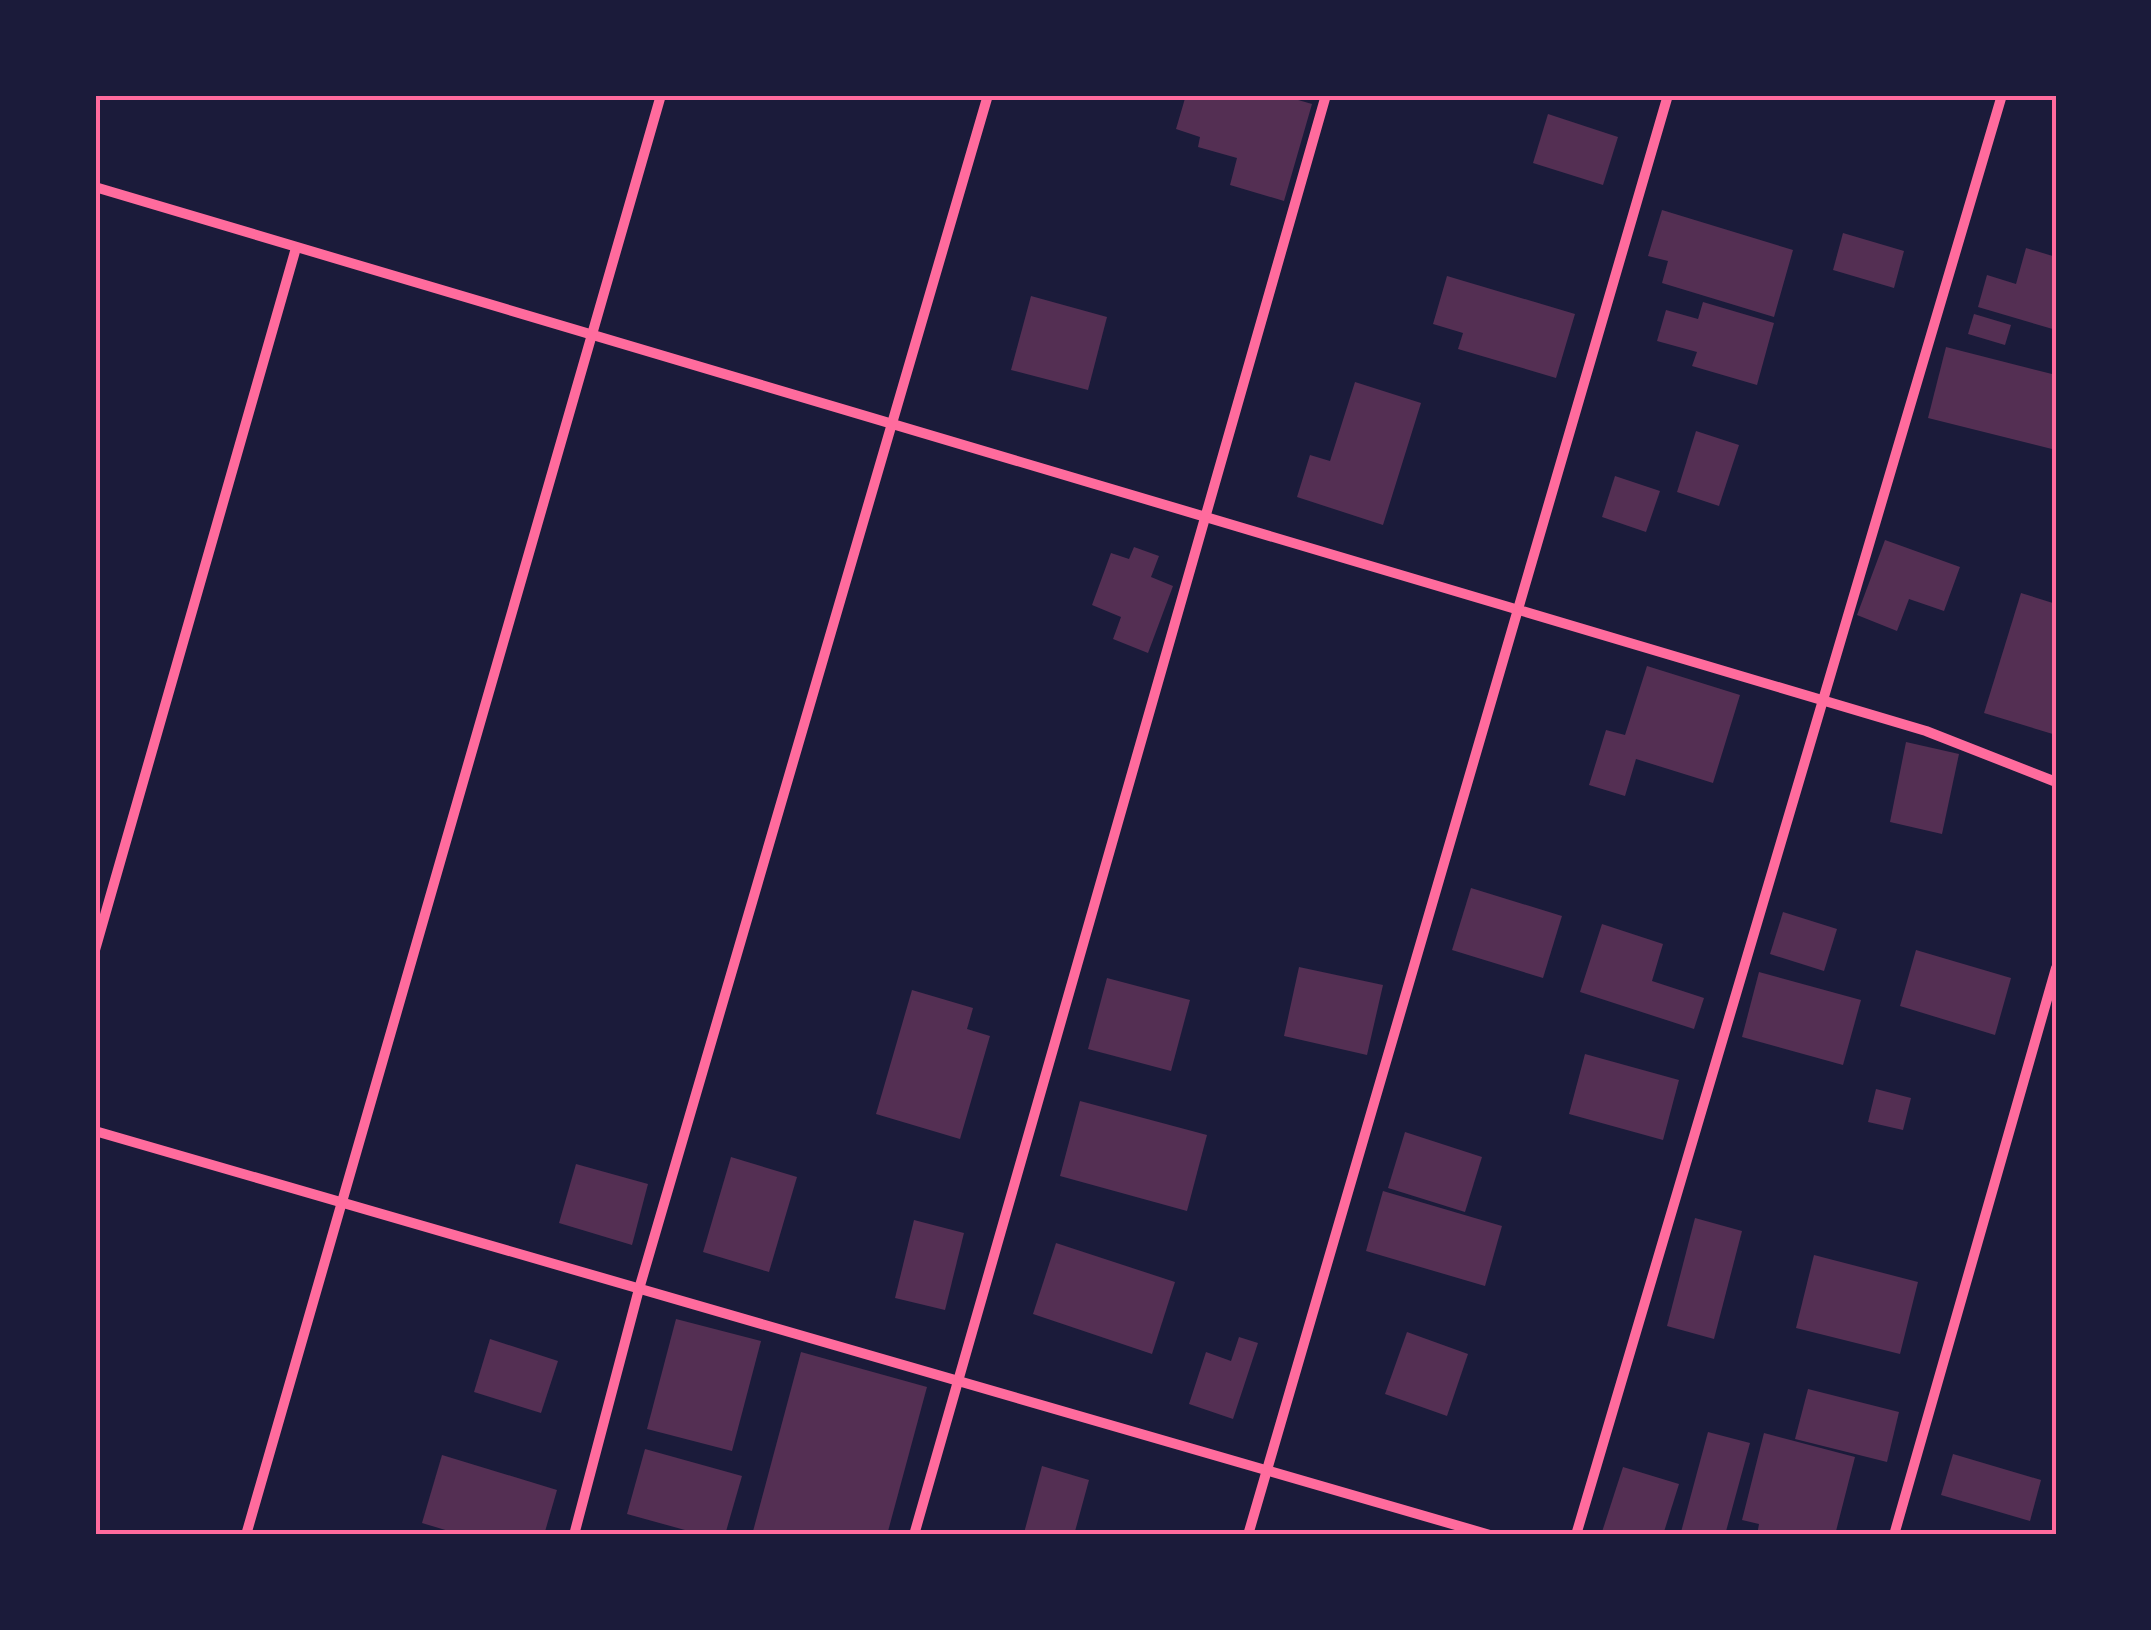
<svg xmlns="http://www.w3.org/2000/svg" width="2151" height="1630" font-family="'PT Sans',sans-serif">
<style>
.building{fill:#542f53}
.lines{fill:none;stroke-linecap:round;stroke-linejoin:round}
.minor{stroke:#ff6b9d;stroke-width:10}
.neatline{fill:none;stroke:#ff6b9d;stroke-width:4}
</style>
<rect width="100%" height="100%" fill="#1b1b3a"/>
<g class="building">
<path d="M1186 95H1281L1312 104 1284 201 1230 185 1237 158 1198 147 1200 137 1176 129Z"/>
<path d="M1548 114 1618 137 1603 185 1533 163Z"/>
<path d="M1662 210 1793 250 1774 317 1662 283 1668 261 1648 256Z"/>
<path d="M1843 233 1904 251 1894 288 1833 270Z"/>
<path d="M2026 248 2056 257V330L1978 307 1987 275 2016 284Z"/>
<path d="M1447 276 1575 314 1556 378 1458 349 1463 333 1433 324Z"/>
<path d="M1031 296 1107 317 1088 390 1011 370Z"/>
<path d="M1703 302 1774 323 1757 385 1692 366 1697 352 1657 341 1666 310 1698 319Z"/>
<path d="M1974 314 2011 325 2005 345 1968 334Z"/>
<path d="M1946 347 2056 375V450L1928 418Z"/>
<path d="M1355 382 1421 403 1383 525 1297 497 1310 455 1330 461Z"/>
<path d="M1696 431 1739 445 1719 506 1677 492Z"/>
<path d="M1615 476 1660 491 1646 532 1602 517Z"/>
<path d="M1885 540 1960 567 1944 611 1909 599 1897 631 1857 615Z"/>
<path d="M1134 547 1159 556 1151 577 1173 586 1148 653 1113 639 1121 617 1092 605 1111 553 1129 559Z"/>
<path d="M2021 593 2056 604V735L1984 713Z"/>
<path d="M1647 666 1740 695 1713 783 1636 759 1625 796 1589 785 1606 730 1625 735Z"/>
<path d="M1906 742 1959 754 1942 834 1890 822Z"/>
<path d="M1471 888 1562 916 1543 978 1452 950Z"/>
<path d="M1783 912 1837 929 1824 971 1770 954Z"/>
<path d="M1602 924 1663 944 1652 981 1704 998 1694 1029 1580 992Z"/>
<path d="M1916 950 2011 978 1995 1035 1900 1006Z"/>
<path d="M1299 967 1383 985 1367 1055 1284 1036Z"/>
<path d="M1759 972 1861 1000 1843 1065 1742 1037Z"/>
<path d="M1107 978 1190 1000 1171 1071 1088 1049Z"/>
<path d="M912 990 973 1008 967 1029 990 1036 960 1139 876 1114Z"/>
<path d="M1585 1054 1679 1080 1663 1140 1569 1114Z"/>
<path d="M1876 1089 1911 1098 1903 1130 1868 1122Z"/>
<path d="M1080 1101 1207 1135 1187 1211 1060 1176Z"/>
<path d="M1405 1132 1482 1157 1465 1212 1388 1188Z"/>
<path d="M731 1157 797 1177 769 1272 703 1252Z"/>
<path d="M576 1164 648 1184 632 1245 559 1223Z"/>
<path d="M1383 1191 1502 1226 1485 1286 1366 1251Z"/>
<path d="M1695 1218 1742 1231 1714 1339 1667 1326Z"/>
<path d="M914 1220 964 1233 945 1310 895 1298Z"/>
<path d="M1056 1243 1175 1282 1152 1354 1033 1314Z"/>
<path d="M1814 1255 1918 1282 1900 1354 1796 1328Z"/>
<path d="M676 1319 761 1341 732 1451 647 1429Z"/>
<path d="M1407 1332 1468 1354 1447 1416 1385 1394Z"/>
<path d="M1239 1337 1258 1343 1233 1419 1189 1404 1206 1352 1231 1361Z"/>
<path d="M490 1339 558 1361 541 1413 474 1392Z"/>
<path d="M801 1352 927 1387 887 1535H752Z"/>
<path d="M1808 1389 1899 1412 1887 1462 1795 1439Z"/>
<path d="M1708 1432 1750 1443 1725 1535 1681 1532Z"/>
<path d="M1764 1433 1855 1457 1835 1535H1757L1759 1524 1742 1520Z"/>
<path d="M645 1449 742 1476 725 1535H703L627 1514Z"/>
<path d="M1953 1454 2041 1480 2030 1521 1941 1495Z"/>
<path d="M442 1455 557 1490 544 1535H462L422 1523Z"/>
<path d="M1042 1466 1089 1480 1074 1535 1024 1533Z"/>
<path d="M1623 1467 1679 1484 1663 1535H1601Z"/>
</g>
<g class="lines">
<g class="minor">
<path d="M95 187 1926 731 2056 782"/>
<path d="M95 950 296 248"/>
<path d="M95 1131 1490 1535"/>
<path d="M246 1535 661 95"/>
<path d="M574 1535 639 1289 988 95"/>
<path d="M914 1535 1326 95"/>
<path d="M1248 1535 1668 95"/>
<path d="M1576 1535 2002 95"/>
<path d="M1894 1535 2056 968"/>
</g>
</g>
<rect width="2151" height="1630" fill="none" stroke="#1b1b3a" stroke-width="195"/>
<rect x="98" y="98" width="1956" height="1434" class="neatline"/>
</svg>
